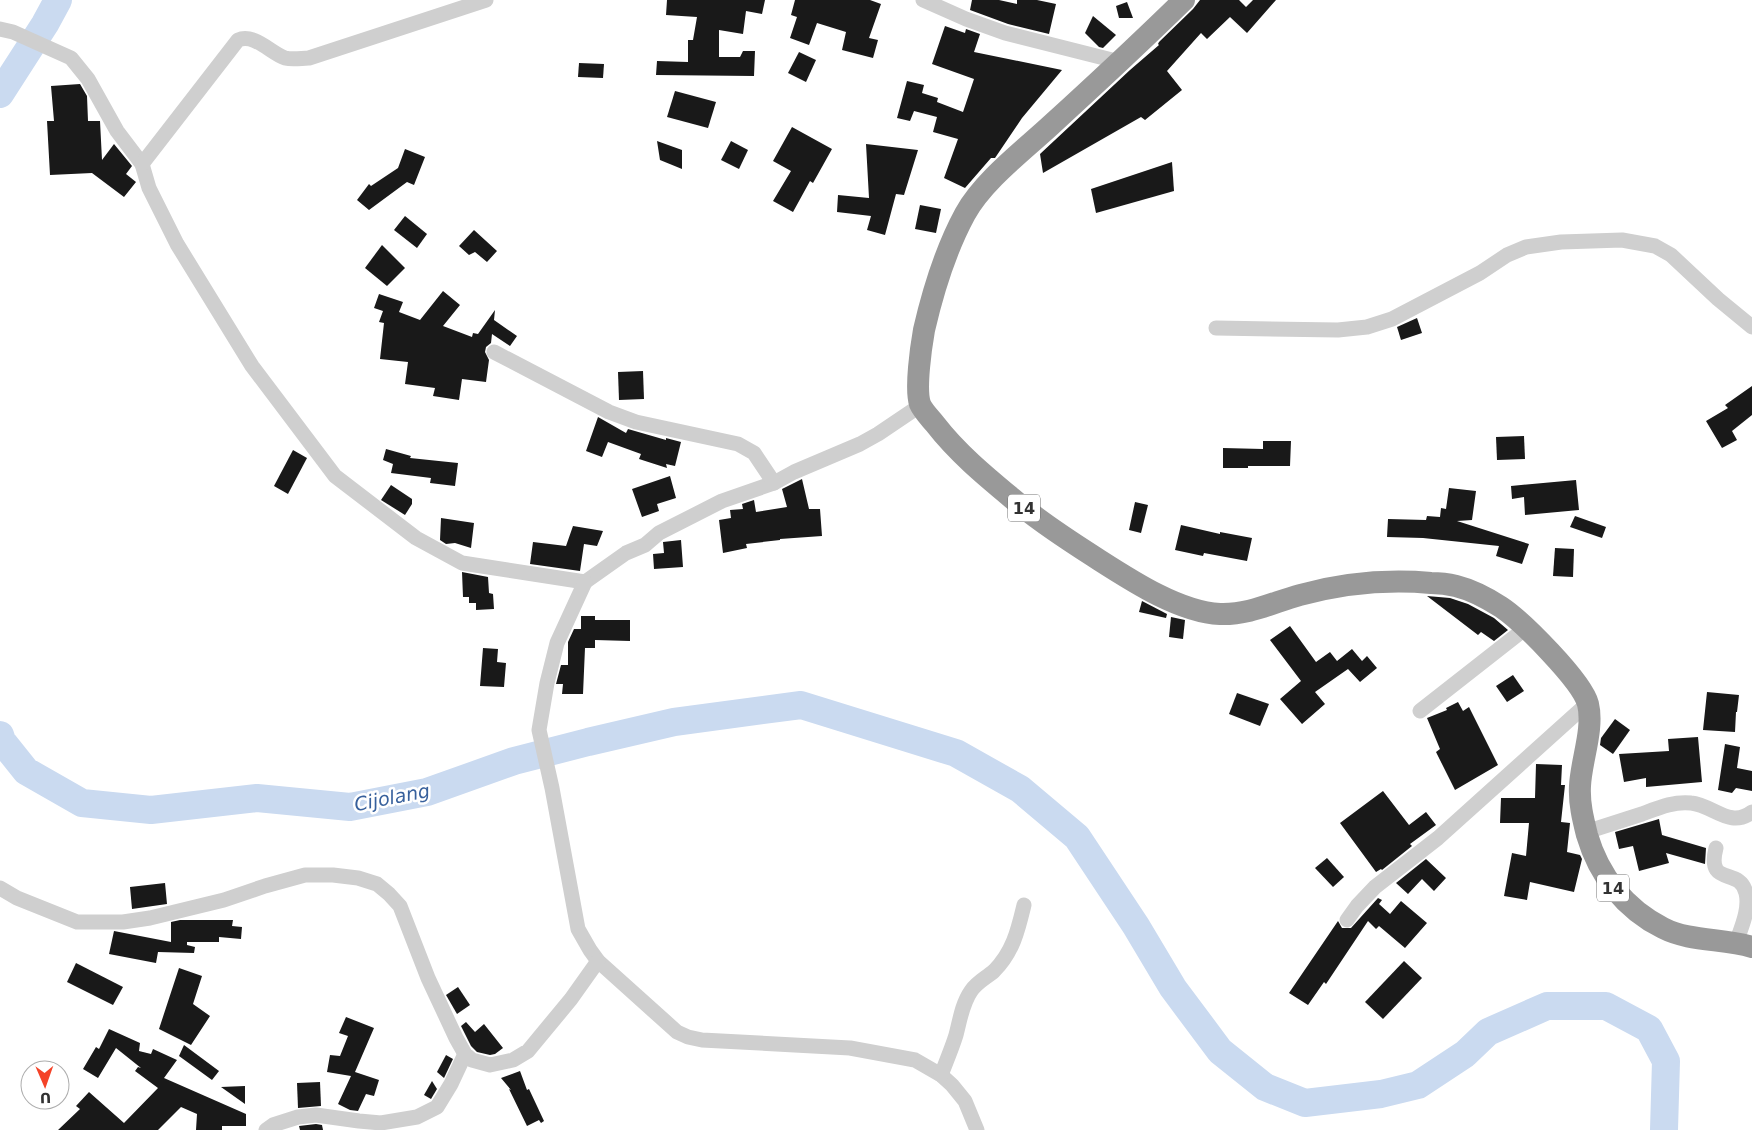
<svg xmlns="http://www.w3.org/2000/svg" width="1752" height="1130" font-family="'DejaVu Sans',sans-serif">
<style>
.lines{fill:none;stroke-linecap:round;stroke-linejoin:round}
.river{stroke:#cadaf0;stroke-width:28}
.building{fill:#191919}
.minor{stroke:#cfcfcf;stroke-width:15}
.highway{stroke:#999;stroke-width:22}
.labels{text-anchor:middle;stroke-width:5;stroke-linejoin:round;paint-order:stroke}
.shield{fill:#fff;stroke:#707070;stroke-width:1}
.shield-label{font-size:16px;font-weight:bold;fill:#323232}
.water-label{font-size:19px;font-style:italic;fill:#37609c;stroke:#fff}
</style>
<rect width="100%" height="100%" fill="#fff"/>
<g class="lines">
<g class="river">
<path d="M0 94 45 24 58 0"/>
<path d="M0 735 2 741 26 771 82 803 151 810 257 798 350 807 427 792 514 761 588 742 674 722 801 705 956 753 1020 789 1077 837 1136 926 1173 988 1220 1051 1265 1087 1305 1103 1381 1094 1418 1085 1465 1054 1488 1032 1547 1006H1606L1649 1029 1666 1061 1664 1130"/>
</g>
</g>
<g class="building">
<path d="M667 0H765L762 14 746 11 743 34 719 30V57H740L743 51H755L754 76 656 75 657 61 688 62V40H693L697 17 666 15Z"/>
<path d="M795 0H870L881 4 869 38 878 40 873 58 842 50 846 32 817 23 809 45 790 38 797 17 791 15Z"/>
<path d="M972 0H999L1017 4V0H1037L1056 4 1049 34 1008 24 970 10Z"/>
<path d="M1200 0H1239L1246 7 1253 0H1276L1247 33 1230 17 1207 39 1201 33 1167 71 1182 90 1145 120 1141 117 1043 173 1040 154 1130 70 1159 45 1158 44 1159 42 1193 9Z"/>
<path d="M1127 2 1133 18H1119L1116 6Z"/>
<path d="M1093 16 1116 35 1103 48 1099 47 1085 33Z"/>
<path d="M945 26 965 33 966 29 980 34 974 52 1062 70 1022 118 995 158H991L965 188 944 178 958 139 933 132 937 117 914 111 910 121 897 118 907 81 924 85 922 93 938 98 937 102 963 112 974 79 932 64Z"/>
<path d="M799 52 816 60 806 82 788 73Z"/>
<path d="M579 63 604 64 603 78 578 77Z"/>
<path d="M80 84 87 96 88 121H100L102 160 114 144 132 166 126 174 136 182 124 197 92 173 50 175 47 121H54L51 86Z"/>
<path d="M675 91 716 102 708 128 667 117Z"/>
<path d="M792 127 832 149 813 183 810 181 793 212 773 201 791 171 773 161Z"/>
<path d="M657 141 682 150V169L660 160Z"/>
<path d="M731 141 748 150 739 169 721 160Z"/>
<path d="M866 144 918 150 904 195 896 194 885 235 867 230 871 216 837 212 838 195 869 198Z"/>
<path d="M405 149 425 157 414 185 407 182 369 210 357 200 369 184 371 186 398 168Z"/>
<path d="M1172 162 1174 191 1096 213 1091 189Z"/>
<path d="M920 205 941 209 936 233 915 229Z"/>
<path d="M405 216 427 234 417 248 394 230Z"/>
<path d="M474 230 497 251 487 262 475 252 469 255 459 246Z"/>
<path d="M382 245 405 268 387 286 365 268Z"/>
<path d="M443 291 460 305 443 326 472 337 473 333 478 334 495 310 494 320 517 336 510 346 492 334 491 343 486 347 485 352 489 360 486 382 462 379 459 400 433 396 435 388 405 384 408 362 380 359 384 323 379 322 383 311 374 308 379 294 403 302 399 312 420 320Z"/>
<path d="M1417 318 1422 333 1401 340 1397 327Z"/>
<path d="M643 371 644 399 619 400 618 372Z"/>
<path d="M1752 386V415L1732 431 1737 440 1722 448 1706 421 1728 408 1725 405Z"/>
<path d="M598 417 626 433 628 429 666 440V438L681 442 675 466 666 464 667 468 639 459 641 454 608 442 602 457 586 451Z"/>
<path d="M1524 436 1525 459 1497 460 1496 437Z"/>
<path d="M1263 441H1291L1290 466H1248V468H1223V448L1263 449Z"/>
<path d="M386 449 411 456 410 458 458 463 455 486 430 483 431 478 391 473 393 464 383 460Z"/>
<path d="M293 450 307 458 288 494 274 486Z"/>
<path d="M670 476 676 498 657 504 659 511 642 517 632 489Z"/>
<path d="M802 479 809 509H820L822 536 780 539V540L746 544 747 548 723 553 719 520 731 518 730 510 743 509 742 504 754 500 756 512 787 507 782 489Z"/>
<path d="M1576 480 1579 510 1525 515 1524 497 1512 499 1511 486Z"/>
<path d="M391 485 412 499V504L405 515 381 500Z"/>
<path d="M1449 488 1476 491 1472 520 1457 521 1529 544 1522 564 1496 556 1499 546 1423 538 1387 537 1388 519 1426 520 1427 516 1440 517 1441 508 1446 509Z"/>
<path d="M1135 502 1148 505 1141 533 1129 530Z"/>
<path d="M1575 516 1606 527 1602 538 1570 527Z"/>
<path d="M441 518 474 523 471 548 455 543 446 544 440 540Z"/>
<path d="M1181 525 1220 534V532L1252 538 1247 561 1204 553 1203 556 1175 550Z"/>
<path d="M573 526 603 531 597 546 584 544 580 571 530 564 533 542 566 546Z"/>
<path d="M681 540 683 567 654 569 653 554 664 553 663 542Z"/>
<path d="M1555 548 1574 549 1573 577 1553 576Z"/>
<path d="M462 572 488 577 489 593 493 594 494 609 476 610V603H469V597H463Z"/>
<path d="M1427 596 1450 598 1468 604 1494 618 1508 630 1494 641 1481 632 1478 635Z"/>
<path d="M1142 601 1167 614 1166 618 1139 612Z"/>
<path d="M581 616H595V620H630V641L595 640V648H585L583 694H562L563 684H556L561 665H568V642L574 629H581Z"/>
<path d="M1171 617 1185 620 1183 639 1169 637Z"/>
<path d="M1290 626 1316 662 1330 652 1337 661 1352 649 1362 661 1367 656 1377 668 1360 682 1348 669 1315 692 1325 704 1302 724 1280 699 1301 681 1270 640Z"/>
<path d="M483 648 498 649 497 662 506 663 504 687 480 686Z"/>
<path d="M1513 675 1524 691 1507 702 1496 686Z"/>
<path d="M1707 692 1739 695 1737 712H1736L1735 732 1703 730Z"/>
<path d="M1237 693 1269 704 1260 726 1229 714Z"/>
<path d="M1458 702 1463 711 1469 707 1498 765 1455 790 1436 752 1440 749 1427 718 1447 710 1446 708Z"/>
<path d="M1615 719 1630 730 1613 754 1600 745 1601 738Z"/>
<path d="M1698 737 1702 782 1646 787V778L1624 782 1619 754 1669 751 1668 739Z"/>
<path d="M1725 744 1740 747 1737 768 1752 771V791L1736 788 1732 793 1718 790Z"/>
<path d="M1536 764 1562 765 1561 785H1565L1561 822 1570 823 1567 852 1580 855 1582 859 1574 892 1530 882 1527 900 1504 896 1512 853 1526 856 1529 823H1500L1501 798H1535Z"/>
<path d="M1383 791 1409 825 1426 812 1436 825 1410 844 1412 846 1382 870 1381 869 1376 872 1340 823Z"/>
<path d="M1659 819 1662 835 1706 848 1705 864 1666 853 1669 863 1639 871 1633 846 1619 849 1615 832Z"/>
<path d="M1327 858 1344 877 1333 887 1315 868Z"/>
<path d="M1426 859 1446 878 1434 891 1422 879 1408 894 1396 883Z"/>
<path d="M165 883 167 904 132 909 130 887Z"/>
<path d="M1378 898 1382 900 1379 904 1390 914 1401 901 1427 923 1405 948 1379 926 1376 929 1368 921 1326 984 1324 982 1308 1005 1289 993 1338 921 1342 928H1351Z"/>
<path d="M180 920H233L232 926 242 927 241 939 219 937V942H187V945L195 947 194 953 158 952 156 963 109 954 114 931 171 942V922Z"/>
<path d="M1404 961 1422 978 1383 1019 1365 1002Z"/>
<path d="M76 963 123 987 113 1005 67 982Z"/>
<path d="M179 968 202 976 193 1004 210 1016 191 1045 159 1029Z"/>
<path d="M458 987 470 1005 457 1014 446 995Z"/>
<path d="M346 1017 374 1028 355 1072 379 1080 374 1096 366 1094 358 1111 350 1110 338 1104 351 1076 327 1072 330 1055 340 1056 348 1036 339 1033Z"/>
<path d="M466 1022 475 1032 484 1024 503 1048 495 1054 490 1055 477 1052 471 1046 461 1026Z"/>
<path d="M109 1029 140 1043 139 1051 151 1054 153 1049 177 1060 164 1078 246 1114V1126H222V1130H196L197 1114 181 1107 158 1130H58L80 1109 76 1106 89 1092 124 1123 158 1088 135 1071 138 1067 141 1068 116 1048 98 1078 83 1069 96 1047 99 1049Z"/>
<path d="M184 1045 219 1071 212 1080 179 1056Z"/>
<path d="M446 1055 453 1059 444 1078 437 1072Z"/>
<path d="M520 1071 527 1090 529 1089 544 1121 541 1123 539 1120 527 1126 509 1089 511 1090 501 1078Z"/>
<path d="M432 1081 437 1089 431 1099 424 1095Z"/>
<path d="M320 1082 321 1106 298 1108 297 1083Z"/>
<path d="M245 1086V1104L221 1087Z"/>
<path d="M316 1124 322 1125 323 1130H300L299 1126Z"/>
</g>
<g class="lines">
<g class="minor">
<path d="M923 0 966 19 1005 33 1120 62"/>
<path d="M0 29 13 32 71 58 88 79 117 131 142 164 149 188 177 244 252 366 335 476 416 538 462 563 585 582 626 553 645 545 659 533 722 501 774 483 794 472 860 444 878 434 921 405"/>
<path d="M142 164 238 40C254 33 271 53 285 58 293 60 302 58 309 58L486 0"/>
<path d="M1216 328 1338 330 1367 327 1392 319 1480 273 1507 255 1526 247 1561 242 1622 240 1655 246 1671 255 1718 299 1752 327"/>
<path d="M494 352 609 412 636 422 738 444 754 453 774 483"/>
<path d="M585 582 557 643 547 683 539 730 552 788 578 929 590 950 598 961 677 1032 688 1037 702 1040 850 1048 915 1060 941 1075 952 1085 965 1101 977 1130"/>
<path d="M1420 711 1526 628"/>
<path d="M1586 832C1605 826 1623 820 1642 814 1658 808 1674 801 1691 803 1713 805 1730 829 1752 812"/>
<path d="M1716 848C1706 888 1740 866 1746 893 1750 909 1741 928 1736 943"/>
<path d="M0 888 17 898 77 922H123L150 918 224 900 265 886 305 875H333L358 878 377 884 389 894 400 906 428 978 456 1038 465 1054 472 1060 490 1065 513 1060 528 1051 571 999 598 961"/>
<path d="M1347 920 1357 906 1375 887 1438 838 1588 703"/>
<path d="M941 1075C946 1062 952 1048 956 1035 960 1020 962 1004 971 991 977 982 986 978 994 971 1013 952 1018 930 1024 905"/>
<path d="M266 1130 273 1125 298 1117 316 1115 359 1121 381 1123 417 1117 437 1107 451 1084 465 1054"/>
</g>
<path class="highway" d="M1184 0C1141 42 1096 84 1051 125 1024 150 983 181 965 214 946 249 933 291 924 330 921 347 915 389 920 404 923 411 931 419 935 424 959 455 989 479 1019 504 1043 524 1068 540 1093 556 1129 579 1178 612 1220 614 1249 615 1274 602 1300 595 1344 583 1386 579 1431 583 1439 583 1448 584 1456 586 1472 590 1487 598 1501 607 1522 621 1582 681 1588 704 1594 729 1581 761 1580 786 1579 803 1583 819 1587 835 1599 876 1625 909 1663 928 1690 942 1724 938 1752 947"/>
</g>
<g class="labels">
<g class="shield">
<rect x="1008" y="494.5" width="32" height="27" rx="4"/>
<rect x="1597" y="874.5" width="32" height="27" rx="4"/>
</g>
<g class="shield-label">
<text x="1024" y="514">14</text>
<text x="1613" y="894">14</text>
</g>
<g class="water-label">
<text transform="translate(392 797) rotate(-11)" y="7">Cijolang</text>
</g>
</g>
<g transform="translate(45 1085) rotate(178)"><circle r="24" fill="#ffffff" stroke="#adadad"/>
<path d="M0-4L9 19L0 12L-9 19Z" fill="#f44328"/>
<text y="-8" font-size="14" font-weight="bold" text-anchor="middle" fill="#323232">U</text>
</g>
</svg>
